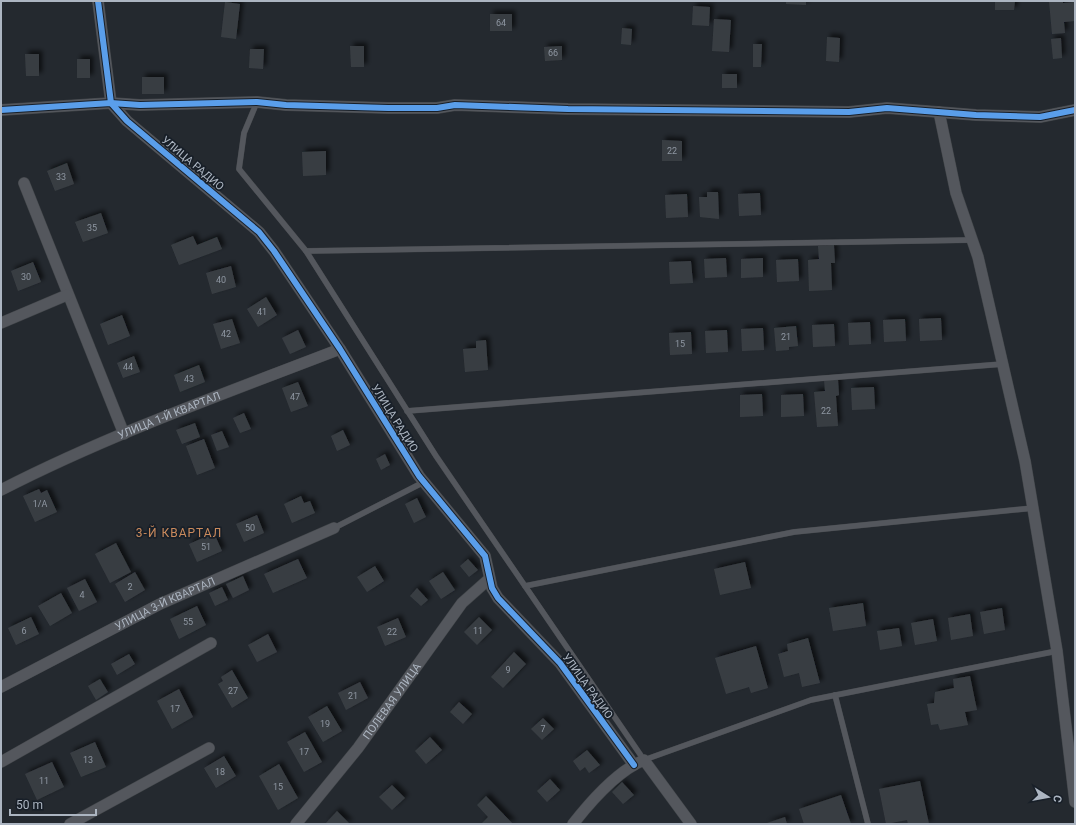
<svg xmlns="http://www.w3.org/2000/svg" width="1076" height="825" font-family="Roboto,sans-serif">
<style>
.building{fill:#393e43;filter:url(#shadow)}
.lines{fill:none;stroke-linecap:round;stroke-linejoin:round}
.lane-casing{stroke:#404448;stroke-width:6}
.street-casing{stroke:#404448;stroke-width:12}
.lane{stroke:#54575d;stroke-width:5.5}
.street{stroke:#54575d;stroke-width:11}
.cycleway-casing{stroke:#181f28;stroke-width:8}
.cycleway{stroke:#5a9eea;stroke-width:6}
.labels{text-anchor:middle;stroke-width:3.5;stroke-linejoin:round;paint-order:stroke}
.number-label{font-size:9px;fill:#8f97a2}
.street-label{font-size:11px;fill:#acb5c1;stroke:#181f28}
.neighbourhood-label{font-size:12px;letter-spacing:1px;fill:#cb8b5d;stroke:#181f28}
</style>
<defs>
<filter id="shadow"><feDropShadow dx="3.5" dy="-3.5" stdDeviation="2" flood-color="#0009"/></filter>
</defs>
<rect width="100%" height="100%" fill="#24292f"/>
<g class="building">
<path d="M786 1H806V5L786 4Z"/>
<path d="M995 1H1015L1014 10H995Z"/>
<path d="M1049 1H1063V3L1075 2V21L1064 22 1065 33 1052 34Z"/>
<path d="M225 2 240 4 236 39 221 37Z"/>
<path d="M693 6 710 7 709 26 692 25Z"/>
<rect x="490" y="14" width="22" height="17"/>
<path d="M714 19 731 20 729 52 712 51Z"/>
<path d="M622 28 632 29 631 45 621 44Z"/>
<path d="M827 37 840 38 839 62 826 61Z"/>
<path d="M1061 38 1062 58 1053 59 1051 39Z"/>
<path d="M753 44H762L761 67H753Z"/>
<path d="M350 46H364V67H351Z"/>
<path d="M562 46V60L545 61 544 47Z"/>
<path d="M250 49H264L263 69 249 68Z"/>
<path d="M25 54H39V76H26Z"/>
<rect x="77" y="59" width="13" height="19"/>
<rect x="722" y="74" width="15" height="14"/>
<rect x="142" y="77" width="22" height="17"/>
<path d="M662 140 682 141V161H662Z"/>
<path d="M326 151V175L303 176 302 152Z"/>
<path d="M67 163 74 184 55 191 47 171Z"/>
<path d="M707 192H718L719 219 700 217 699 197H707Z"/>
<path d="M760 193 761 215 739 216 738 194Z"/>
<path d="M687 194 688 217 666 218 665 195Z"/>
<path d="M101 213 108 233 83 242 75 222Z"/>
<path d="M193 236 197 245 217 237 222 249 179 265 171 245Z"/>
<path d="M834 245 835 263H831L832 290 809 291 808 260 819 259 818 246Z"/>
<path d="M726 258 727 277 705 278 704 259Z"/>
<path d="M763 258V277L741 278V259Z"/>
<path d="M798 259 799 281 777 282 776 260Z"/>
<path d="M691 261 693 283 670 284 669 262Z"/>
<path d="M33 262 41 282 18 291 11 271Z"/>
<path d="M231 266 236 287 212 294 206 273Z"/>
<path d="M266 297 277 315 258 327 247 309Z"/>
<path d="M122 315 130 336 108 345 100 324Z"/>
<path d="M941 318 942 340 920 341 919 319Z"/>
<path d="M232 319 240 343 221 349 213 324Z"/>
<path d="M905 319 906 341 884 342 883 320Z"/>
<path d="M870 322 871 344 849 345 848 323Z"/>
<path d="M834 324 835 346 813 347 812 325Z"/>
<path d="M796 326 798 346 789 347V350L776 351 774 328Z"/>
<path d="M763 328 764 350 742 351 741 329Z"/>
<path d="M298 330 306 347 290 354 282 338Z"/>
<path d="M727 330 728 352 706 353 705 331Z"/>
<path d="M691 332 692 354 670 355 669 333Z"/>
<path d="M486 340 488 370 465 372 463 349 476 348V341Z"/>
<path d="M134 356 140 372 123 378 117 363Z"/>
<path d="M199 365 205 382 180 392 174 375Z"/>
<path d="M838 379 839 395 836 396 838 426 817 427 814 392 825 391 824 380Z"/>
<path d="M298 382 308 406 291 412 282 388Z"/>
<path d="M874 387 875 409 852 410 851 388Z"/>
<path d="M762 394 763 416 740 417V395Z"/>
<path d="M803 394 804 416 781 417V395Z"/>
<path d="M244 413 251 429 240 433 233 418Z"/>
<path d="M195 423 200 437 182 444 176 430Z"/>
<path d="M343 430 350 445 337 451 331 436Z"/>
<path d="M222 431 229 447 217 451 211 435Z"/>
<path d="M204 439 215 468 197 475 186 446Z"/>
<path d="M385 454 390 465 381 470 376 459Z"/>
<path d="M39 489 41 493 47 490 57 512 35 522 23 496Z"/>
<path d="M301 496 304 503 310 501 315 513 292 523 284 504Z"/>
<path d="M417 498 426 517 414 523 405 504Z"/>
<path d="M257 515 264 533 244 542 236 524Z"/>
<path d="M214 533 222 551 197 562 189 544Z"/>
<path d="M116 543 131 572 110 583 95 554Z"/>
<path d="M298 559 307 578 273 593 264 574Z"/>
<path d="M468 559 478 570 469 577 460 566Z"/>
<path d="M745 562 751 588 720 595 714 569Z"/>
<path d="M375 566 384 581 367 592 357 577Z"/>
<path d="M135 572 145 590 125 602 115 584Z"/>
<path d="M443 572 455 590 441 599 429 581Z"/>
<path d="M243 576 249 590 233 598 226 584Z"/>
<path d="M85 579 97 602 79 611 67 588Z"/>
<path d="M222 587 228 600 215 606 209 593Z"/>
<path d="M417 588 428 600 421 606 410 596Z"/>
<path d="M61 593 72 613 50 626 38 606Z"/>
<path d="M863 603 866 626 833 631 829 608Z"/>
<path d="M197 606 206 625 179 639 170 619Z"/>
<path d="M1002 608 1005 630 984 634 980 612Z"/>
<path d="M970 614 973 636 951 640 948 618Z"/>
<path d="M31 617 39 634 16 645 8 628Z"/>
<path d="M479 617 492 630 477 645 464 632Z"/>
<path d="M398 618 406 637 385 646 377 627Z"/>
<path d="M933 619 937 641 915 645 911 623Z"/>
<path d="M899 628 902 646 880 650 877 631Z"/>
<path d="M268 634 277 652 257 662 248 645Z"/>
<path d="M808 638 820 683 802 687 799 673 784 677 778 654 788 651 787 644Z"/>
<path d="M756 646 768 688 751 693 749 687 726 694 715 658Z"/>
<path d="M514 652 526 664 503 688 491 677Z"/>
<path d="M129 654 135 664 117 675 111 664Z"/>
<path d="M232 670 248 698 232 708 218 684 223 681 221 677Z"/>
<path d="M970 676 977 710 965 712 968 725 940 730 938 724 931 725 927 704 934 703 935 692 954 688 953 679Z"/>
<path d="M100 679 108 692 96 700 88 686Z"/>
<path d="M360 682 368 698 346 710 338 693Z"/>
<path d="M179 689 193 717 172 729 157 701Z"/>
<path d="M459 702 472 714 463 724 450 712Z"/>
<path d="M327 706 342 731 323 742 308 717Z"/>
<path d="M543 718 554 729 542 740 531 729Z"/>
<path d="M305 732 322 762 304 772 287 742Z"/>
<path d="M430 737 442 750 426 764 415 751Z"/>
<path d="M95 742 106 767 81 777 70 753Z"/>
<path d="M587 750 600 765 589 773 585 767 580 771 573 761Z"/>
<path d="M224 756 236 776 216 788 204 768Z"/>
<path d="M52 762 64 787 37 800 25 774Z"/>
<path d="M279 764 298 798 278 810 259 776Z"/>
<path d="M550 779 560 790 547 802 537 791Z"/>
<path d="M920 781 929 824H908L907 820 886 824 879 789Z"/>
<path d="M622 782 634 795 623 804 612 792Z"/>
<path d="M392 785 405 798 392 810 379 797Z"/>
<path d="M841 795 851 824H804L799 809Z"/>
<path d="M486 796 513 824H481L488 817 477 805Z"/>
<path d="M337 811 350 824H325Z"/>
<path d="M785 817 787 824H764Z"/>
</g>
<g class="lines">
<defs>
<g id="lane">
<path d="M257 102 244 133 239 169 306 251 972 240"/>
<path d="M306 251 436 456 644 760 811 700 1057 651"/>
<path d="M407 411 1003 364"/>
<path d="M334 528 424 482"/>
<path d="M525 586 794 532 1034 508"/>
<path d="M835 695 868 824"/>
</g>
<g id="street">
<path d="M98 1 111 103 127 121 259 232 274 251 340 349 419 476 485 556 492 588 498 598 560 663 634 765"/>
<path d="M1 110 111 103 140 105 257 102 286 105 388 108H437L455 105 568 109 849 112 887 108 976 115 1040 117 1075 110"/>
<path d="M939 112 956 193 978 257 1025 461 1057 651 1075 802"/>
<path d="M24 183 124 434"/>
<path d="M1 323 67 295"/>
<path id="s1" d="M1 490C110 434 226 393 340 349"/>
<path id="s2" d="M1 687 160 604 334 528"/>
<path d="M1 762 211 643"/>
<path d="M70 824 209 748"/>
<path id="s3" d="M296 824 358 748 462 603 489 579"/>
<path d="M573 824C591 801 617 771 644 760L691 824"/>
</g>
</defs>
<use href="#lane" class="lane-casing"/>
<use href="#street" class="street-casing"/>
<use href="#lane" class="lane"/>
<use href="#street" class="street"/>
<defs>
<g id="cycleway">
<path d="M98 1 111 103 127 121 259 232 274 251 340 349 419 476 485 556 492 588 498 598 560 663 634 765"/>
<path d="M1 110 111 103 140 105 257 102 286 105 388 108H437L455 105 568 109 849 112 887 108 976 115 1040 117 1075 110"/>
</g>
</defs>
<use href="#cycleway" class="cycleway-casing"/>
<use href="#cycleway" class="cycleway"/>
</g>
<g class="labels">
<g class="number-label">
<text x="501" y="26">64</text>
<text x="553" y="56">66</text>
<text x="672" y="154">22</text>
<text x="61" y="180">33</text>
<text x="92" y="231">35</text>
<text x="26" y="280">30</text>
<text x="221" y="283">40</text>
<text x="262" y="315">41</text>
<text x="226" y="337">42</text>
<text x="786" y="340">21</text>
<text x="680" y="347">15</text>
<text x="128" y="370">44</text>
<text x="189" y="382">43</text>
<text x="295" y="400">47</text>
<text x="826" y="414">22</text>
<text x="40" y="507">1/А</text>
<text x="250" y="531">50</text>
<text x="206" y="550">51</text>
<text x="130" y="590">2</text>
<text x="82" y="598">4</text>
<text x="188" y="625">55</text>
<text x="24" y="634">6</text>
<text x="478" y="634">11</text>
<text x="392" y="635">22</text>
<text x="508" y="673">9</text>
<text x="233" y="694">27</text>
<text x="353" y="699">21</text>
<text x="175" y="712">17</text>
<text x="325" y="727">19</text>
<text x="543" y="732">7</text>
<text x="304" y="755">17</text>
<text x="88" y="763">13</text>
<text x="220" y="775">18</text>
<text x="44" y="784">11</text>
<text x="278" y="790">15</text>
</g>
<g class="street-label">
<text transform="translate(193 163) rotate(40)" y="4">УЛИЦА РАДИО</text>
<text dy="4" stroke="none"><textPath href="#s1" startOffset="184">УЛИЦА 1-Й КВАРТАЛ</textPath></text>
<text transform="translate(395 418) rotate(58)" y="4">УЛИЦА РАДИО</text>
<text dy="4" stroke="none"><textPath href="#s2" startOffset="184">УЛИЦА 3-Й КВАРТАЛ</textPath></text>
<text transform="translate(588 686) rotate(54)" y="4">УЛИЦА РАДИО</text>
<text dy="4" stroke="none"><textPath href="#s3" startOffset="156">ПОЛЕВАЯ УЛИЦА</textPath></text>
</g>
<g class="neighbourhood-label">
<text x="179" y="537">3-Й КВАРТАЛ</text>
</g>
</g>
<rect width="1076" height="825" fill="none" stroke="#acb5c1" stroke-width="4"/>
<g transform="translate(1048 797) rotate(101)" stroke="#181f28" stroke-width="3" paint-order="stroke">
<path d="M0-3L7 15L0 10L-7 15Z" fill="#acb5c1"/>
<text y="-6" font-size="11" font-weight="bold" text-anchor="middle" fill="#acb5c1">С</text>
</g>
<path d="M10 809v6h86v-6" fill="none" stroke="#acb5c1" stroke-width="2"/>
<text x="16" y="809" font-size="12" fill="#acb5c1" stroke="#181f28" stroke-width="3" paint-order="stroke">50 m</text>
</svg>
